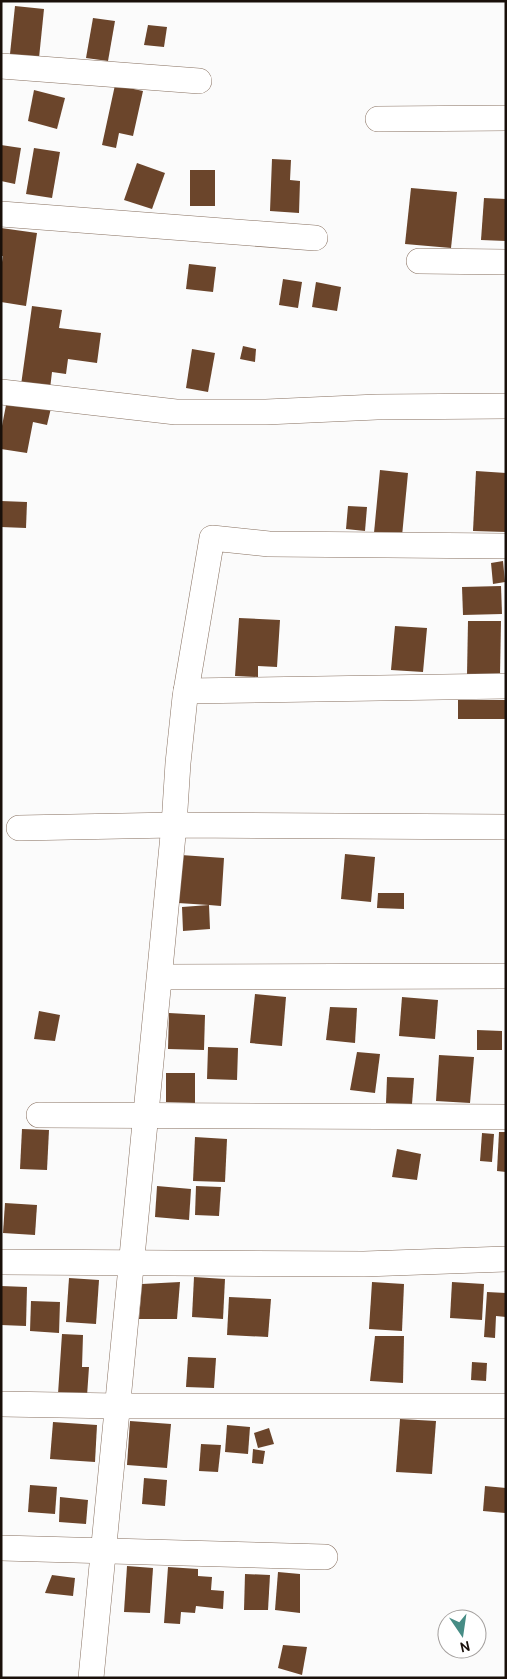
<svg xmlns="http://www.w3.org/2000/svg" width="507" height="1679" font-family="Cabin,sans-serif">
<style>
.building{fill:#6b452b}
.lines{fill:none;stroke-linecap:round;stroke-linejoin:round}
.minor-casing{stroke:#887161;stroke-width:26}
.minor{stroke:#fff;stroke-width:25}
</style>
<rect width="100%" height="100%" fill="#fbfbfb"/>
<g class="building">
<path d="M15 6 44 9 39 58 10 54Z"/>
<path d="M93 18 115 21 108 61 86 58Z"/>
<path d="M148 25 167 27 164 47 144 45Z"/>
<path d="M115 85 143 91 133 136 119 133 116 148 102 145Z"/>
<path d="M34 90 65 98 57 129 28 121Z"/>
<path d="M1 145 21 148 15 184 1 181Z"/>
<path d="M34 148 60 152 52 198 26 194Z"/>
<path d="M272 159 291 160 290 180 300 181 299 213 270 211Z"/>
<path d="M137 163 165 173 152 209 124 200Z"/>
<rect x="190" y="170" width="25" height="36"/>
<path d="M411 188 457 192 451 248 405 244Z"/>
<path d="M484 198 506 199V241L481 240Z"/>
<path d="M1 228 37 233 26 306 1 302V268L3 256H1Z"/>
<path d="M189 264 216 267 213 292 186 289Z"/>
<path d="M283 279 302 282 298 308 279 305Z"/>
<path d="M316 282 341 287 337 311 312 307Z"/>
<path d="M32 306 62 310 59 328 101 333 97 363 68 359 66 374 52 372 50 389 21 385Z"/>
<path d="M243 346 256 349 255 362 240 359Z"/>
<path d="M192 349 215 353 208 392 186 388Z"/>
<path d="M7 400 51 408 47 425 33 422 27 453 1 449V431Z"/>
<path d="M380 470 408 473 402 536 374 533Z"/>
<path d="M476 471 506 473V532L473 531Z"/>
<path d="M1 501 27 502 26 528 1 527Z"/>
<path d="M348 506 367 507 365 531 346 529Z"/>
<path d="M503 561 505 582 493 584 491 563Z"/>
<path d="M501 586 502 614 463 615 462 587Z"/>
<path d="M239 618 280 620 277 667 258 666V677L235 676Z"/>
<path d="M468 621H501L500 675H467Z"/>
<path d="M395 626 427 628 423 672 391 670Z"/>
<rect x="458" y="700" width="48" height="19"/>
<path d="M345 854 375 857 371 902 341 899Z"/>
<path d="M181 855 224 858 221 906 209 905 210 929 183 931 182 907 209 905 178 903Z"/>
<path d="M378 893H404V909L377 908Z"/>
<path d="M255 994 286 997 282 1046 250 1043Z"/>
<path d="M402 997 438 1000 435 1039 399 1036Z"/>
<path d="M330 1007 357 1008 355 1043 326 1040Z"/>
<path d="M39 1011 60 1015 55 1041 34 1039Z"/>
<path d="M169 1013 205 1015 204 1050 168 1049Z"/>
<path d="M477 1030 502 1031V1050H477Z"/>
<path d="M208 1047 238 1048 237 1080 207 1079Z"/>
<path d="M357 1052 380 1054 375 1093 350 1090Z"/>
<path d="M439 1055 474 1057 470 1103 436 1101Z"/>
<path d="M166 1073H195V1103L166 1102Z"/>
<path d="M387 1077 414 1078 412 1104 386 1103Z"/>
<path d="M22 1129 49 1130 47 1170 20 1169Z"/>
<path d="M499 1132H506V1172L497 1171Z"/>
<path d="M482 1133 494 1134 492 1162 480 1161Z"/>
<path d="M195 1137 227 1139 225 1182 193 1181Z"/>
<path d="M397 1149 421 1154 417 1180 392 1177Z"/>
<path d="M157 1186 191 1189 189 1220 155 1217Z"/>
<path d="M196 1186 221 1187 219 1216 195 1215Z"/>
<path d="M5 1203 37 1205 35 1235 3 1233Z"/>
<path d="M194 1277 225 1279 223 1319 192 1317Z"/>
<path d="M69 1278 99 1280 96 1324 66 1322Z"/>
<path d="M180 1282 177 1319H139L142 1284Z"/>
<path d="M372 1282 404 1284 402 1331 369 1329Z"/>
<path d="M452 1282 484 1284 482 1320 450 1318Z"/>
<path d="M1 1286 27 1287 26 1326 1 1325Z"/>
<path d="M487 1292 506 1293V1317L496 1316 495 1338 484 1337Z"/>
<path d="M229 1297 271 1299 268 1337 227 1335Z"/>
<path d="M31 1301 60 1302 59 1333 30 1331Z"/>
<path d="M62 1334 83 1335 82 1367H89L87 1396 58 1394Z"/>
<path d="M375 1336H404L403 1383 370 1381Z"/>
<path d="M188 1357 216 1358 214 1388 186 1387Z"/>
<path d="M472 1362 487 1363 486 1381 471 1380Z"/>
<path d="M400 1419 436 1421 432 1474 396 1472Z"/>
<path d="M130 1421 171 1424 167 1468 127 1465Z"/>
<path d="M53 1422 97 1425 95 1462 50 1459Z"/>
<path d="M227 1425 250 1427 248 1454 225 1452Z"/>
<path d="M269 1428 274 1444 258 1448 254 1433Z"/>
<path d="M201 1444 221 1445 218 1472 199 1471Z"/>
<path d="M253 1449 265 1451 263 1464 252 1463Z"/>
<path d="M144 1478 167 1480 165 1506 142 1504Z"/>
<path d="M30 1485 57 1487 55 1514 28 1512Z"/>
<path d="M485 1486 506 1488 505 1513 483 1511Z"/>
<path d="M60 1497 88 1500 86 1524 59 1522Z"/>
<path d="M127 1566 153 1568 150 1613 124 1612Z"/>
<path d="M168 1567 198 1569V1576L212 1577 211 1590 224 1591 223 1609 196 1606 195 1613 181 1612 180 1624 164 1623Z"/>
<path d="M278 1572 300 1574V1613L275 1610Z"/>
<path d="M245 1574 270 1575 268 1610H244Z"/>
<path d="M52 1575 75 1578 73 1596 45 1593Z"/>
<path d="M283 1645 307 1647 302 1675 278 1668Z"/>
</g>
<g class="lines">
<defs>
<g id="minor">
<path d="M1 66 199 81"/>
<path d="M378 119 506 118"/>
<path d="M1 214 315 238"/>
<path d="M419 261 506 262"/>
<path d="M1 392 176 412H266L377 407 506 406"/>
<path d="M186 691 506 686"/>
<path d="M19 828 174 825 506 827"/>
<path d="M160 977 506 976"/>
<path d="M39 1115 506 1117"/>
<path d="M1 1262 364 1264 506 1259"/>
<path d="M1 1404 118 1406H506"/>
<path d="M1 1548 325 1557"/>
<path d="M91 1678 174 825 178 763 185 697 212 538 269 544 506 546"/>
</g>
</defs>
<use href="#minor" class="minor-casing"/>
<use href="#minor" class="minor"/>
</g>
<rect width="507" height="1679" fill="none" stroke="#19100a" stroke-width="5"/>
<g transform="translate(462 1634) rotate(167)"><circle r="24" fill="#ffffff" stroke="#a39f9d"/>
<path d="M0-4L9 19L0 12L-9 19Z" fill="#468c85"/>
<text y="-8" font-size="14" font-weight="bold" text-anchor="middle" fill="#19100a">N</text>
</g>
</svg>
